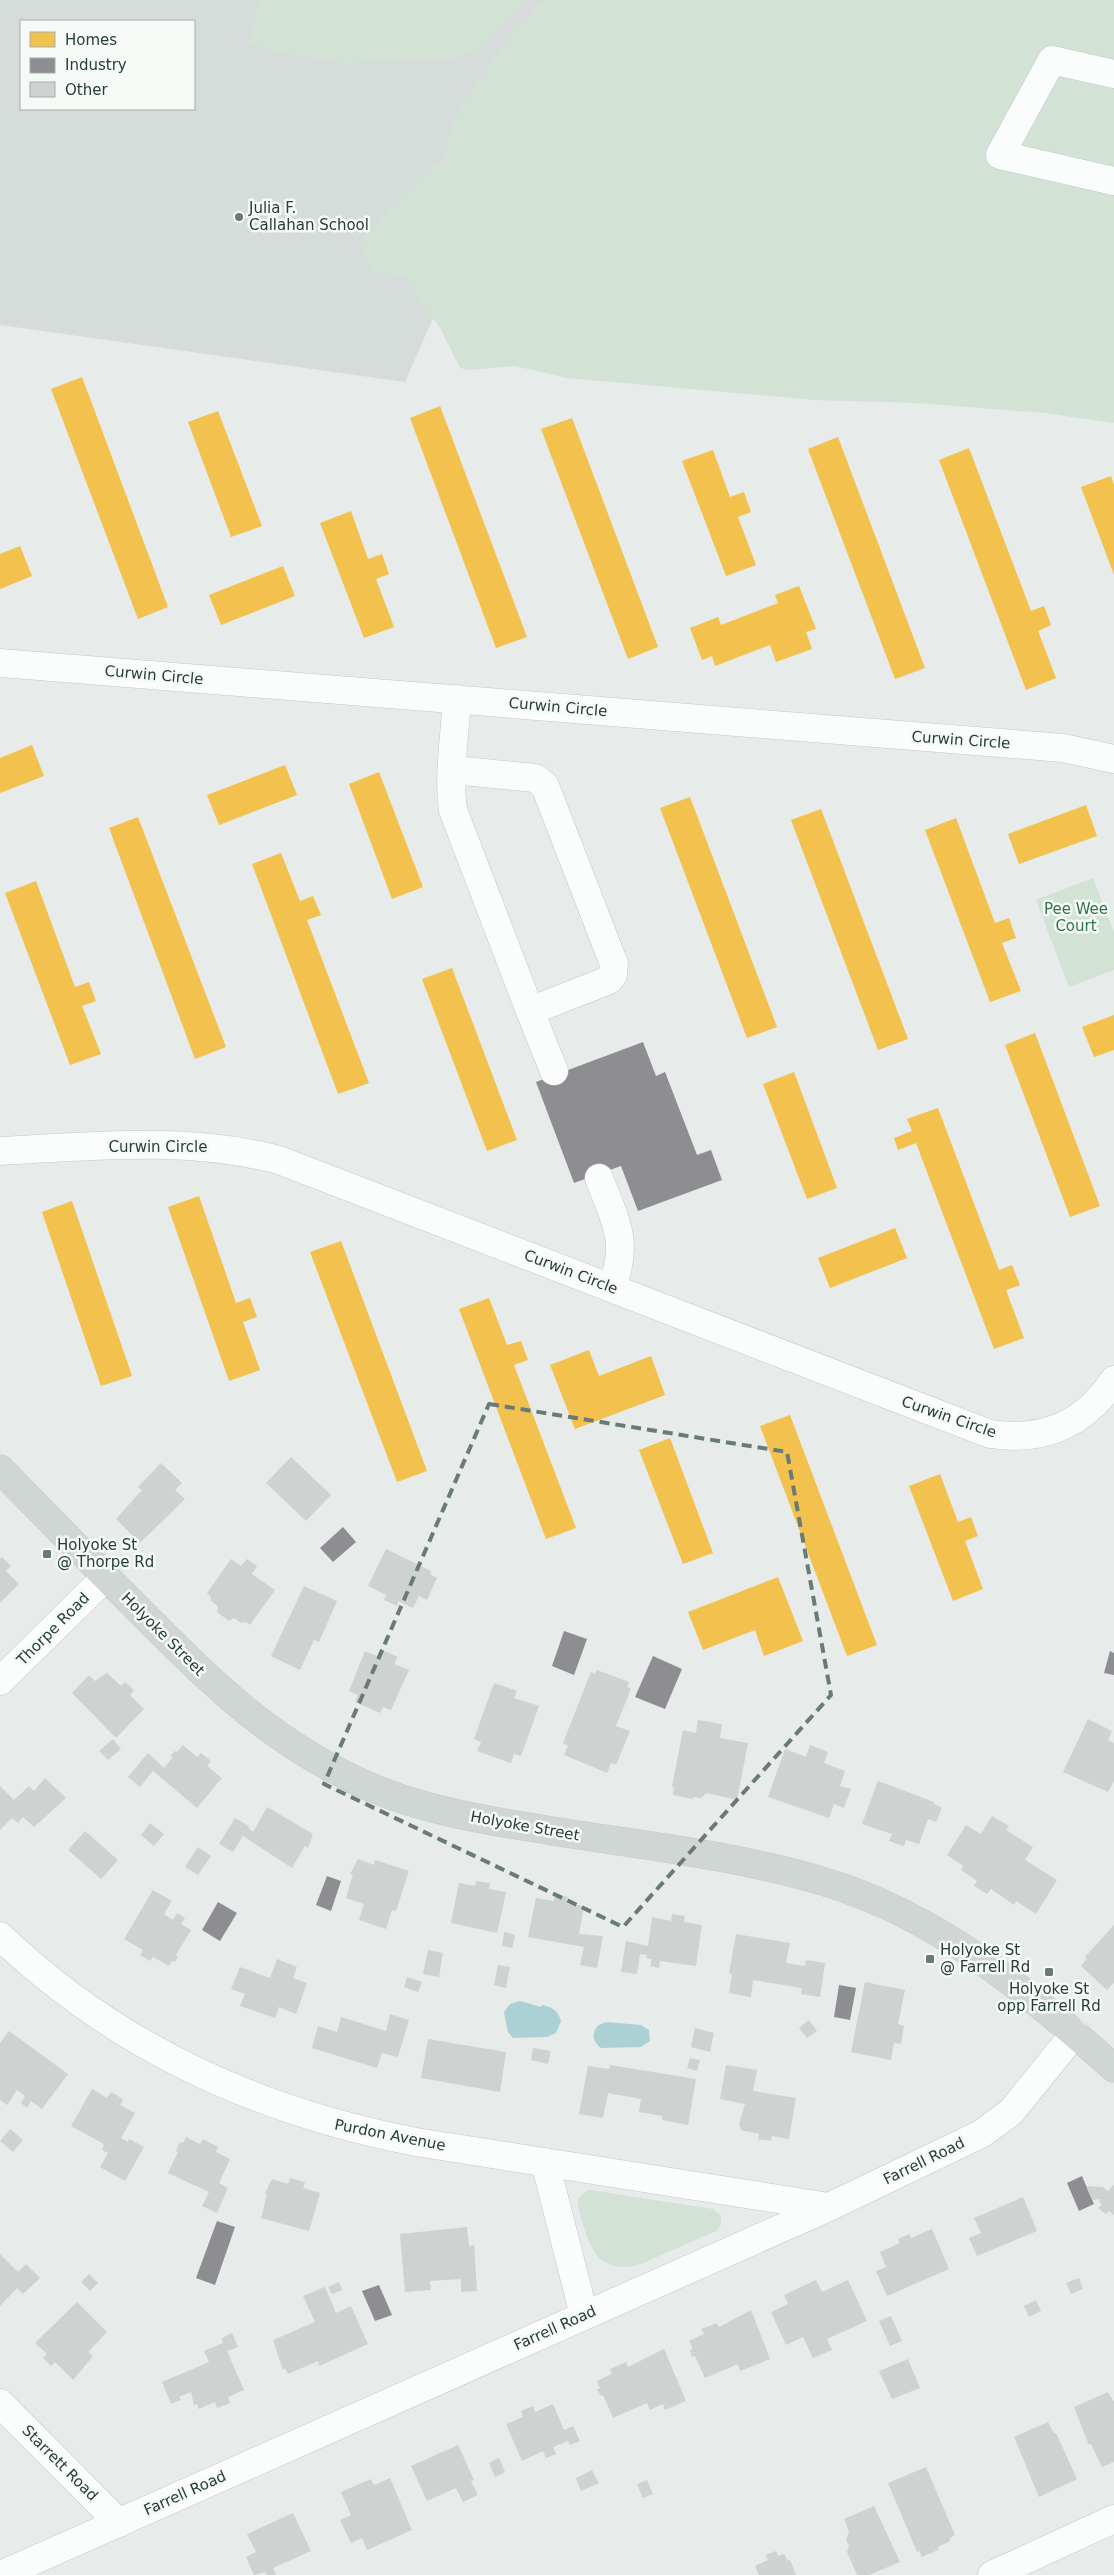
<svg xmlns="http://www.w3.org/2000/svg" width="1114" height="2575" font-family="'DejaVu Sans',sans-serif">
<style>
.built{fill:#d5dcd9;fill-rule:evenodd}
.green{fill:#d2e3d6}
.water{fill:#acd1d5}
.homes{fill:#f2c14e}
.industry{fill:#8d8d92}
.building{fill:#ced2d0}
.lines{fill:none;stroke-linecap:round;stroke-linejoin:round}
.minor-casing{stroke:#c4c8c6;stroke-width:29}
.major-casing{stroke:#c2cac7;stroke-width:29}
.minor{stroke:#fbfcfc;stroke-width:28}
.major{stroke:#d0d6d4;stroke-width:28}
.marked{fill:none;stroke:#697b75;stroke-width:4;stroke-dasharray:10 6;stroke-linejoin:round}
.poi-dot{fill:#697b75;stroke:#f6faf7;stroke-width:2}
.labels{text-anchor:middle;stroke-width:5;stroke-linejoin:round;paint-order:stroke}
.poi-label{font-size:15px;fill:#253e36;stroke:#f6faf7;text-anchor:start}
.street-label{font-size:15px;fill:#253e36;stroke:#f6faf7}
.park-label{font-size:15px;fill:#327249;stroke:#f6faf7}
</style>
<rect width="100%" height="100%" fill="#e7ebe9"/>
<path class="built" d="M0 0H572L405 382 0 325ZM21 21H194V109H21Z"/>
<g class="green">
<path d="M260 0H524L479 47 471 53 457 58 346 63 301 57 248 43Z"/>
<path d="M547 0H1114V423L1045 413 917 403 814 400 567 378 515 366 468 370 460 368 440 328 419 300 406 278 371 270 360 240 428 169 442 162 456 118 466 98 509 38 531 17 538 5Z"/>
<path d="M1093 878 1114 932V970L1069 987 1036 900Z"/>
<path d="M590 2190 713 2209 721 2215V2225L716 2231 641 2264C606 2275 591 2255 583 2224 581 2217 577 2207 578 2200 580 2195 584 2192 590 2190Z"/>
</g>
<g class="water">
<path d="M520 2001 541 2007 542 2005C552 2007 558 2010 561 2021L556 2033 547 2037 513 2038 508 2032 504 2012 510 2004Z"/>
<path d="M606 2022 641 2025 649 2030 650 2041 641 2047 601 2048C589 2039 592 2026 606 2022Z"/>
</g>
<g class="homes">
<path d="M82 377 168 607 138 619 51 389Z"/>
<path d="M440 406 527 637 496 648 410 418Z"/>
<path d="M218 411 262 526 231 537 188 422Z"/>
<path d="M572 418 658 647 628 659 541 429Z"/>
<path d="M838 437 925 668 895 679 808 449Z"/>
<path d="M969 448 1031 611 1044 606 1051 625 1038 631 1056 678 1026 690 939 460Z"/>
<path d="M713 450 730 497 744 492 751 512 738 517 756 565 726 576 682 461Z"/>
<path d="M1111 476 1114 485V575L1081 487Z"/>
<path d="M351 511 368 559 382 554 389 574 376 579 394 627 364 638 320 523Z"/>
<path d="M20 546 32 576 0 589V554Z"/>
<path d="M283 566 295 596 221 625 209 595Z"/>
<path d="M799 586 816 629 806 632 812 649 776 662 770 645 715 666 712 656 702 660 690 628 718 617 721 625 778 603 775 595Z"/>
<path d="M32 745 44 776 0 793V758Z"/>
<path d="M285 765 297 795 219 825 207 795Z"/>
<path d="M379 772 423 887 392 899 349 784Z"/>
<path d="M690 797 777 1027 747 1038 660 808Z"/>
<path d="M1086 805 1097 836 1019 864 1008 834Z"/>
<path d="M821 809 908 1039 878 1050 791 820Z"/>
<path d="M138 817 226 1047 195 1059 109 828Z"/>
<path d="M956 818 995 923 1009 918 1016 938 1002 943 1021 991 990 1002 925 830Z"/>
<path d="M281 853 300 901 313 896 321 915 307 920 369 1083 338 1094 252 864Z"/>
<path d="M36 881 75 987 89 982 96 1001 82 1006 101 1054 70 1065 5 893Z"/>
<path d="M452 968 517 1140 487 1151 422 979Z"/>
<path d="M1114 1015V1050L1094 1057 1082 1027Z"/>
<path d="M1035 1033 1100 1206 1070 1217 1005 1045Z"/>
<path d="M794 1072 837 1188 807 1199 763 1084Z"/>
<path d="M938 1108 999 1270 1012 1265 1020 1285 1006 1290 1024 1338 994 1349 916 1143 898 1150 894 1138 912 1131 907 1119Z"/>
<path d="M199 1196 236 1303 250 1298 257 1317 243 1322 260 1370 229 1381 168 1207Z"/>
<path d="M72 1201 132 1376 101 1386 42 1212Z"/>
<path d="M895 1228 907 1258 830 1288 818 1258Z"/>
<path d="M341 1241 427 1471 397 1482 310 1252Z"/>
<path d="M489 1298 507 1345 521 1341 528 1360 514 1365 576 1528 546 1539 459 1309Z"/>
<path d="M589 1350 599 1376 651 1356 665 1395 575 1429 550 1365Z"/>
<path d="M790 1415 877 1645 847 1656 760 1426Z"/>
<path d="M670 1438 713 1553 683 1564 639 1450Z"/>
<path d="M940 1474 958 1522 971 1517 978 1536 965 1541 983 1589 953 1601 909 1486Z"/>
<path d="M778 1577 803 1641 764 1656 755 1630 703 1650 688 1612Z"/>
</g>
<g class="industry">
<path d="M643 1042 656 1076 665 1072 697 1155 711 1150 722 1180 638 1211 621 1166 574 1183 536 1082Z"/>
<path d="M343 1527 356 1542 333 1562 320 1548Z"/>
<path d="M564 1631 587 1639 574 1675 552 1666Z"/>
<path d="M1110 1651 1114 1653V1675L1104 1673Z"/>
<path d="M653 1656 682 1669 665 1709 635 1697Z"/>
<path d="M327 1876 341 1881 331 1911 316 1905Z"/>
<path d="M218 1902 237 1913 220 1941 202 1930Z"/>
<path d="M839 1985 856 1988 850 2020 834 2017Z"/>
<path d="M1082 2176 1094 2204 1079 2211 1067 2183Z"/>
<path d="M217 2221 235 2227 215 2285 196 2278Z"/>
<path d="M379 2285 392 2315 375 2321 362 2291Z"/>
</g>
<g class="building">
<path d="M291 1457 331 1495 306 1521 266 1483Z"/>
<path d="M161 1463 182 1483 175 1490 185 1499 140 1543 116 1519 142 1490 138 1487Z"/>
<path d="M386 1549 431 1571 430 1574 437 1578 427 1600 419 1596 413 1608 398 1601 397 1606 384 1600 386 1595 368 1586Z"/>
<path d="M2 1557 11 1566 6 1571 19 1584 0 1603V1559Z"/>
<path d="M231 1559 241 1566 247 1559 257 1566 252 1574 275 1590 250 1625 246 1622 241 1623 234 1618 229 1621 217 1612 218 1606 211 1601V1597L207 1593Z"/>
<path d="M304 1586 337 1601 319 1642 314 1640 300 1670 271 1656Z"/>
<path d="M380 1649 398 1657 394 1664 409 1670 391 1710 383 1707 380 1713 355 1702 358 1695 349 1691 365 1651 377 1656Z"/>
<path d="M597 1670 629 1682 627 1687 631 1689 616 1726 630 1731 616 1765 611 1763 607 1773 564 1755 568 1746 563 1743 591 1672 595 1674Z"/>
<path d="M107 1673 121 1686 125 1682 134 1690 130 1695 144 1709 116 1738 72 1693 89 1675 95 1681Z"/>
<path d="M494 1683 517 1691 514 1698 539 1706 521 1756 514 1754 511 1763 477 1751 481 1742 474 1739Z"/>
<path d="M1088 1719 1112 1731 1108 1740 1114 1743V1781L1108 1792 1063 1772Z"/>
<path d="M698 1720 722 1724 720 1738 748 1743 737 1800 706 1793 701 1798 693 1797V1799L673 1795 674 1787H672L683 1730 696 1733Z"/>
<path d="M113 1739 121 1749 108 1760 99 1751Z"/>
<path d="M183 1745 197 1757 201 1753 211 1761 207 1766 222 1778 197 1808 153 1771 140 1787 128 1777 148 1753 164 1768 173 1757 170 1756 175 1751 177 1752Z"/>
<path d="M810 1745 828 1752 824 1763 845 1771 840 1786 851 1789 844 1808 834 1804 829 1818 768 1797 785 1749 806 1757Z"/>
<path d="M45 1778 66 1798 34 1827 23 1817 18 1823 12 1818 0 1830V1786L14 1800 29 1786 34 1791Z"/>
<path d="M878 1781 934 1802V1804L942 1808 936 1822 928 1819 919 1844 906 1840 904 1846 889 1841 892 1834 862 1824Z"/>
<path d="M267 1807 313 1834 308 1848 305 1846 292 1868 243 1836 233 1852 219 1844 235 1818 249 1826 248 1828 253 1832Z"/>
<path d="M992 1816 1009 1826 1006 1830 1033 1847 1025 1860 1057 1880 1036 1914 1016 1901 1014 1905 991 1889 987 1894 974 1886 977 1881 961 1870 963 1866 947 1855 966 1825 981 1834Z"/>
<path d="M150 1823 164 1834 154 1846 141 1835Z"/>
<path d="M85 1831 118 1860 101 1879 68 1850Z"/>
<path d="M198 1847 211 1856 198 1875 185 1867Z"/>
<path d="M358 1859 374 1865 375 1860 409 1871 396 1911 392 1910 386 1929 359 1920 364 1904 346 1898 353 1874H350Z"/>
<path d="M476 1881 490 1883 489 1889 506 1892 497 1933 451 1923 459 1883 475 1886Z"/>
<path d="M153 1890 172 1901 164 1914 173 1920 177 1913 185 1918 181 1924 191 1930 176 1955 178 1956 175 1962 172 1961 169 1966 153 1957 150 1961 140 1955 143 1950 124 1939Z"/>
<path d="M555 1894 568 1897 566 1903 584 1906 579 1934 603 1936 597 1968 580 1965 584 1947 528 1937 536 1898 554 1901Z"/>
<path d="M672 1914 685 1916 684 1922 702 1925 696 1966 660 1961 659 1968 650 1966 652 1959 646 1958 647 1955 640 1954 637 1974 621 1972 626 1941 648 1946 652 1917 671 1921Z"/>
<path d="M1114 1925V1983L1107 1990 1081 1966 1087 1959 1085 1957Z"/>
<path d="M504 1932 515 1935 512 1948 502 1946Z"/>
<path d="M736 1934 790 1943 786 1963 805 1966 806 1960 825 1963 820 1997 801 1994 802 1988 753 1980 751 1997 729 1993 732 1975 729 1973Z"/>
<path d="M428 1950 443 1953 439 1977 423 1974Z"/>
<path d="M277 1959 297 1967 293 1978 307 1983 296 2014 279 2007 275 2018 240 2006 245 1994 231 1989 240 1967 270 1978Z"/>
<path d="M498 1965 510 1967 506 1988 494 1985Z"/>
<path d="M407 1977 422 1982 418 1992 404 1987Z"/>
<path d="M865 1982 905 1990 898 2024 904 2026 901 2044 894 2043 891 2060 851 2052Z"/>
<path d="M390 2014 409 2020 398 2057 382 2053 377 2068 312 2048 318 2026 337 2032 341 2017 386 2031Z"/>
<path d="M809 2020 817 2031 807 2038 799 2028Z"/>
<path d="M695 2028 714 2033 710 2052 691 2047Z"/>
<path d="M9 2031 68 2074 42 2109 31 2101 27 2108 21 2103 25 2096 17 2090 7 2105 0 2100V2043Z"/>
<path d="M428 2039 506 2052 500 2092 421 2078Z"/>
<path d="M533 2048 551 2051 548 2064 531 2060Z"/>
<path d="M690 2058 700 2060 697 2071 687 2068Z"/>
<path d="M610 2065 696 2079 688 2125 662 2120V2116L639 2112 641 2099 608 2093 603 2118 579 2114 588 2066 609 2069Z"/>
<path d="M726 2065 757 2070 753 2091 796 2098 789 2139 772 2136 771 2141 758 2139 759 2134 741 2130 739 2124 745 2104 720 2099Z"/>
<path d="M92 2089 107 2098 111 2092 123 2099 120 2105 135 2113 121 2138 128 2142 129 2139 144 2147 125 2181 100 2167 108 2153 102 2150 104 2144 71 2126Z"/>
<path d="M10 2129 23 2140 13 2152 0 2141Z"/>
<path d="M186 2137 200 2144 203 2139 218 2147 216 2152 230 2159 219 2183 228 2188 217 2213 202 2206 209 2192 168 2173 178 2152 176 2151 180 2142 183 2143Z"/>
<path d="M290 2178 305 2182 303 2188 320 2193 309 2231 261 2218 267 2194 265 2193 272 2179 288 2184Z"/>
<path d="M1114 2185V2215L1109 2211 1106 2214 1098 2208 1102 2204 1099 2202 1101 2199 1092 2200 1086 2186 1103 2187 1108 2191Z"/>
<path d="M1023 2197 1037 2231 977 2256 969 2238 981 2233 974 2218Z"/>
<path d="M467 2227 469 2246 474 2245 477 2291 461 2292V2279L430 2281 431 2290 405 2292 400 2234Z"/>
<path d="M932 2229 949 2269 887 2296 876 2271 886 2267 880 2252 900 2243 898 2239 909 2234 911 2238Z"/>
<path d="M0 2254 18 2272 26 2264 40 2278 23 2294 17 2288 0 2306Z"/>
<path d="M89 2274 98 2283 90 2291 81 2282Z"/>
<path d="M1079 2278 1083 2289 1071 2294 1066 2283Z"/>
<path d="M816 2280 822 2292 848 2280 867 2321 827 2339 832 2350 813 2358 803 2337 786 2345 771 2312 788 2304 784 2295Z"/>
<path d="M339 2282 342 2290 332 2294 328 2287Z"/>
<path d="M325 2287 336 2313 351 2306 368 2344 319 2366 318 2361 288 2374 285 2368 283 2370 273 2340 315 2322 303 2296Z"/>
<path d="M1036 2300 1041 2311 1029 2317 1024 2306Z"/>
<path d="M77 2302 107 2332 88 2352 93 2356 73 2380 55 2362 51 2366 43 2358 47 2354 35 2343Z"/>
<path d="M751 2310 770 2359 740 2371 738 2364 705 2378 695 2356 692 2357 690 2350 693 2349 689 2341 704 2334 701 2329 717 2323 719 2327Z"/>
<path d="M891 2316 902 2341 890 2346 879 2321Z"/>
<path d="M232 2333 238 2347 227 2351 244 2390 228 2397 230 2403 217 2408 215 2402 199 2409 197 2404 194 2405 191 2392 179 2397 181 2400 171 2404 162 2382 209 2362 204 2351 223 2343 222 2338Z"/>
<path d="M664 2349 686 2401 665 2410 663 2404 650 2410 647 2403 613 2418 603 2395 601 2396 597 2389H600L597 2381 612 2374 610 2369 626 2362 628 2367Z"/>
<path d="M908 2359 920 2388 892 2399 879 2371Z"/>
<path d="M1108 2392 1114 2402V2462L1102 2467 1091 2444 1089 2445 1074 2407Z"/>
<path d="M553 2404 564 2430 573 2426 580 2441 570 2445 568 2441 553 2447 556 2454 546 2458 543 2451 522 2461 506 2424 523 2417 521 2411 533 2406 535 2412Z"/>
<path d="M1048 2422 1054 2433H1056L1077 2479 1039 2497 1014 2437Z"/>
<path d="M458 2445 474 2480 471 2481 478 2495 463 2502 456 2488 427 2501 411 2466Z"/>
<path d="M499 2458 505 2472 495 2477 489 2463Z"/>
<path d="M926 2467 955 2535 950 2538 949 2542 939 2546 938 2550 922 2557 919 2551 917 2552 888 2483Z"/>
<path d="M592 2470 599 2483 581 2491 576 2478Z"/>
<path d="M390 2478 412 2530 367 2550 362 2538 351 2543 340 2520 351 2515 341 2492 371 2479 374 2485Z"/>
<path d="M647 2480 653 2494 643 2498 637 2484Z"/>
<path d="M874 2506 900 2562 869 2575H857L847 2552 849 2546 846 2540 849 2531 844 2519Z"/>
<path d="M293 2513 311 2551 273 2568 276 2574 274 2575H267L265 2572 254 2575 246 2557 256 2552 247 2534Z"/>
<path d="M776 2551 778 2556 784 2554 788 2561 790 2560 796 2575H759L755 2566 768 2560 766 2555Z"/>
</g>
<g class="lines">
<defs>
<g id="minor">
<path d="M1114 74 1052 60 1000 155 1114 181"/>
<path d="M0 663 1063 748 1114 759"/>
<path d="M453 770 535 778 545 786 614 964 613 975 609 980 530 1011 453 810C448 774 455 735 457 699"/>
<path d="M530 1011 554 1071"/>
<path d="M0 1151C94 1146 187 1136 279 1160L990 1434C1043 1442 1084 1425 1114 1380"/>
<path d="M599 1178C616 1223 629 1240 612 1288"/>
<path d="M0 1681 106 1577"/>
<path d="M0 1936C116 2047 260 2112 416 2142L829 2207"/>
<path d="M545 2162 584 2315"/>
<path d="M0 2403 119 2523"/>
<path d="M1 2575 829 2207 981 2134 1011 2112 1075 2033"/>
<path d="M992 2575 1114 2519"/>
</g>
<path id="major" d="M0 1469C46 1516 92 1563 138 1609 213 1684 271 1743 370 1787 425 1810 483 1820 541 1829 635 1845 733 1854 825 1882 939 1916 1026 1991 1114 2068"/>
</defs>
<use href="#minor" class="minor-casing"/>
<use href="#major" class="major-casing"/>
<use href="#minor" class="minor"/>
<use href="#major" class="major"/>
</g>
<path class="marked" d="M489 1404 787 1452 831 1695 623 1927 324 1784Z"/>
<g class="poi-dot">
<circle cx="239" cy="217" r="5"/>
<rect x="42" y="1549" width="10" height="10" rx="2.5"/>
<rect x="925" y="1954" width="10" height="10" rx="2.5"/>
<rect x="1044" y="1967" width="10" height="10" rx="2.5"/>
</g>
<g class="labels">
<g class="poi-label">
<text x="249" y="213">Julia F.<tspan x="249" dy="17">Callahan School</tspan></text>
<text x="57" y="1550">Holyoke St<tspan x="57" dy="17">@ Thorpe Rd</tspan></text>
<text x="940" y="1955">Holyoke St<tspan x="940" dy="17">@ Farrell Rd</tspan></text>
<text x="1049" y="1994" text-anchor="middle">Holyoke St<tspan x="1049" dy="17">opp Farrell Rd</tspan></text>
</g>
<g class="street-label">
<text transform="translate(154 675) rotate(5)" y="5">Curwin Circle</text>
<text transform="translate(558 707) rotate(5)" y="5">Curwin Circle</text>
<text transform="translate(961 740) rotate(4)" y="5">Curwin Circle</text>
<text x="158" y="1152">Curwin Circle</text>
<text transform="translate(571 1272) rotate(21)" y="5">Curwin Circle</text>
<text transform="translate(949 1417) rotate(19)" y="5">Curwin Circle</text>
<text transform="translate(53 1629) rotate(-45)" y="5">Thorpe Road</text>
<text transform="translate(163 1634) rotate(45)" y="5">Holyoke Street</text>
<text transform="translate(525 1826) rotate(10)" y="5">Holyoke Street</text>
<text transform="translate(390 2135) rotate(11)" y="5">Purdon Avenue</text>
<text transform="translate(924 2161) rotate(-26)" y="5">Farrell Road</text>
<text transform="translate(555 2328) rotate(-24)" y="5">Farrell Road</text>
<text transform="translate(60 2463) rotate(45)" y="5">Starrett Road</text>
<text transform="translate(185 2493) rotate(-24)" y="5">Farrell Road</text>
</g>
<g class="park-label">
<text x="1076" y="914">Pee Wee<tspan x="1076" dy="17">Court</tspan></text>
</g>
</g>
<rect x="20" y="20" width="175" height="90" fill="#f6faf7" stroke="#a2afaa"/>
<rect x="30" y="32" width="25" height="15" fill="#f2c14e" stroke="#a2afaa"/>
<text x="65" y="45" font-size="15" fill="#253e36">Homes</text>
<rect x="30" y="58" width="25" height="15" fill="#8d8d92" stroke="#a2afaa"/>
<text x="65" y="70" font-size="15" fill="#253e36">Industry</text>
<rect x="30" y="82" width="25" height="15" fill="#ced2d0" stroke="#a2afaa"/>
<text x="65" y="95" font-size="15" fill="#253e36">Other</text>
</svg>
